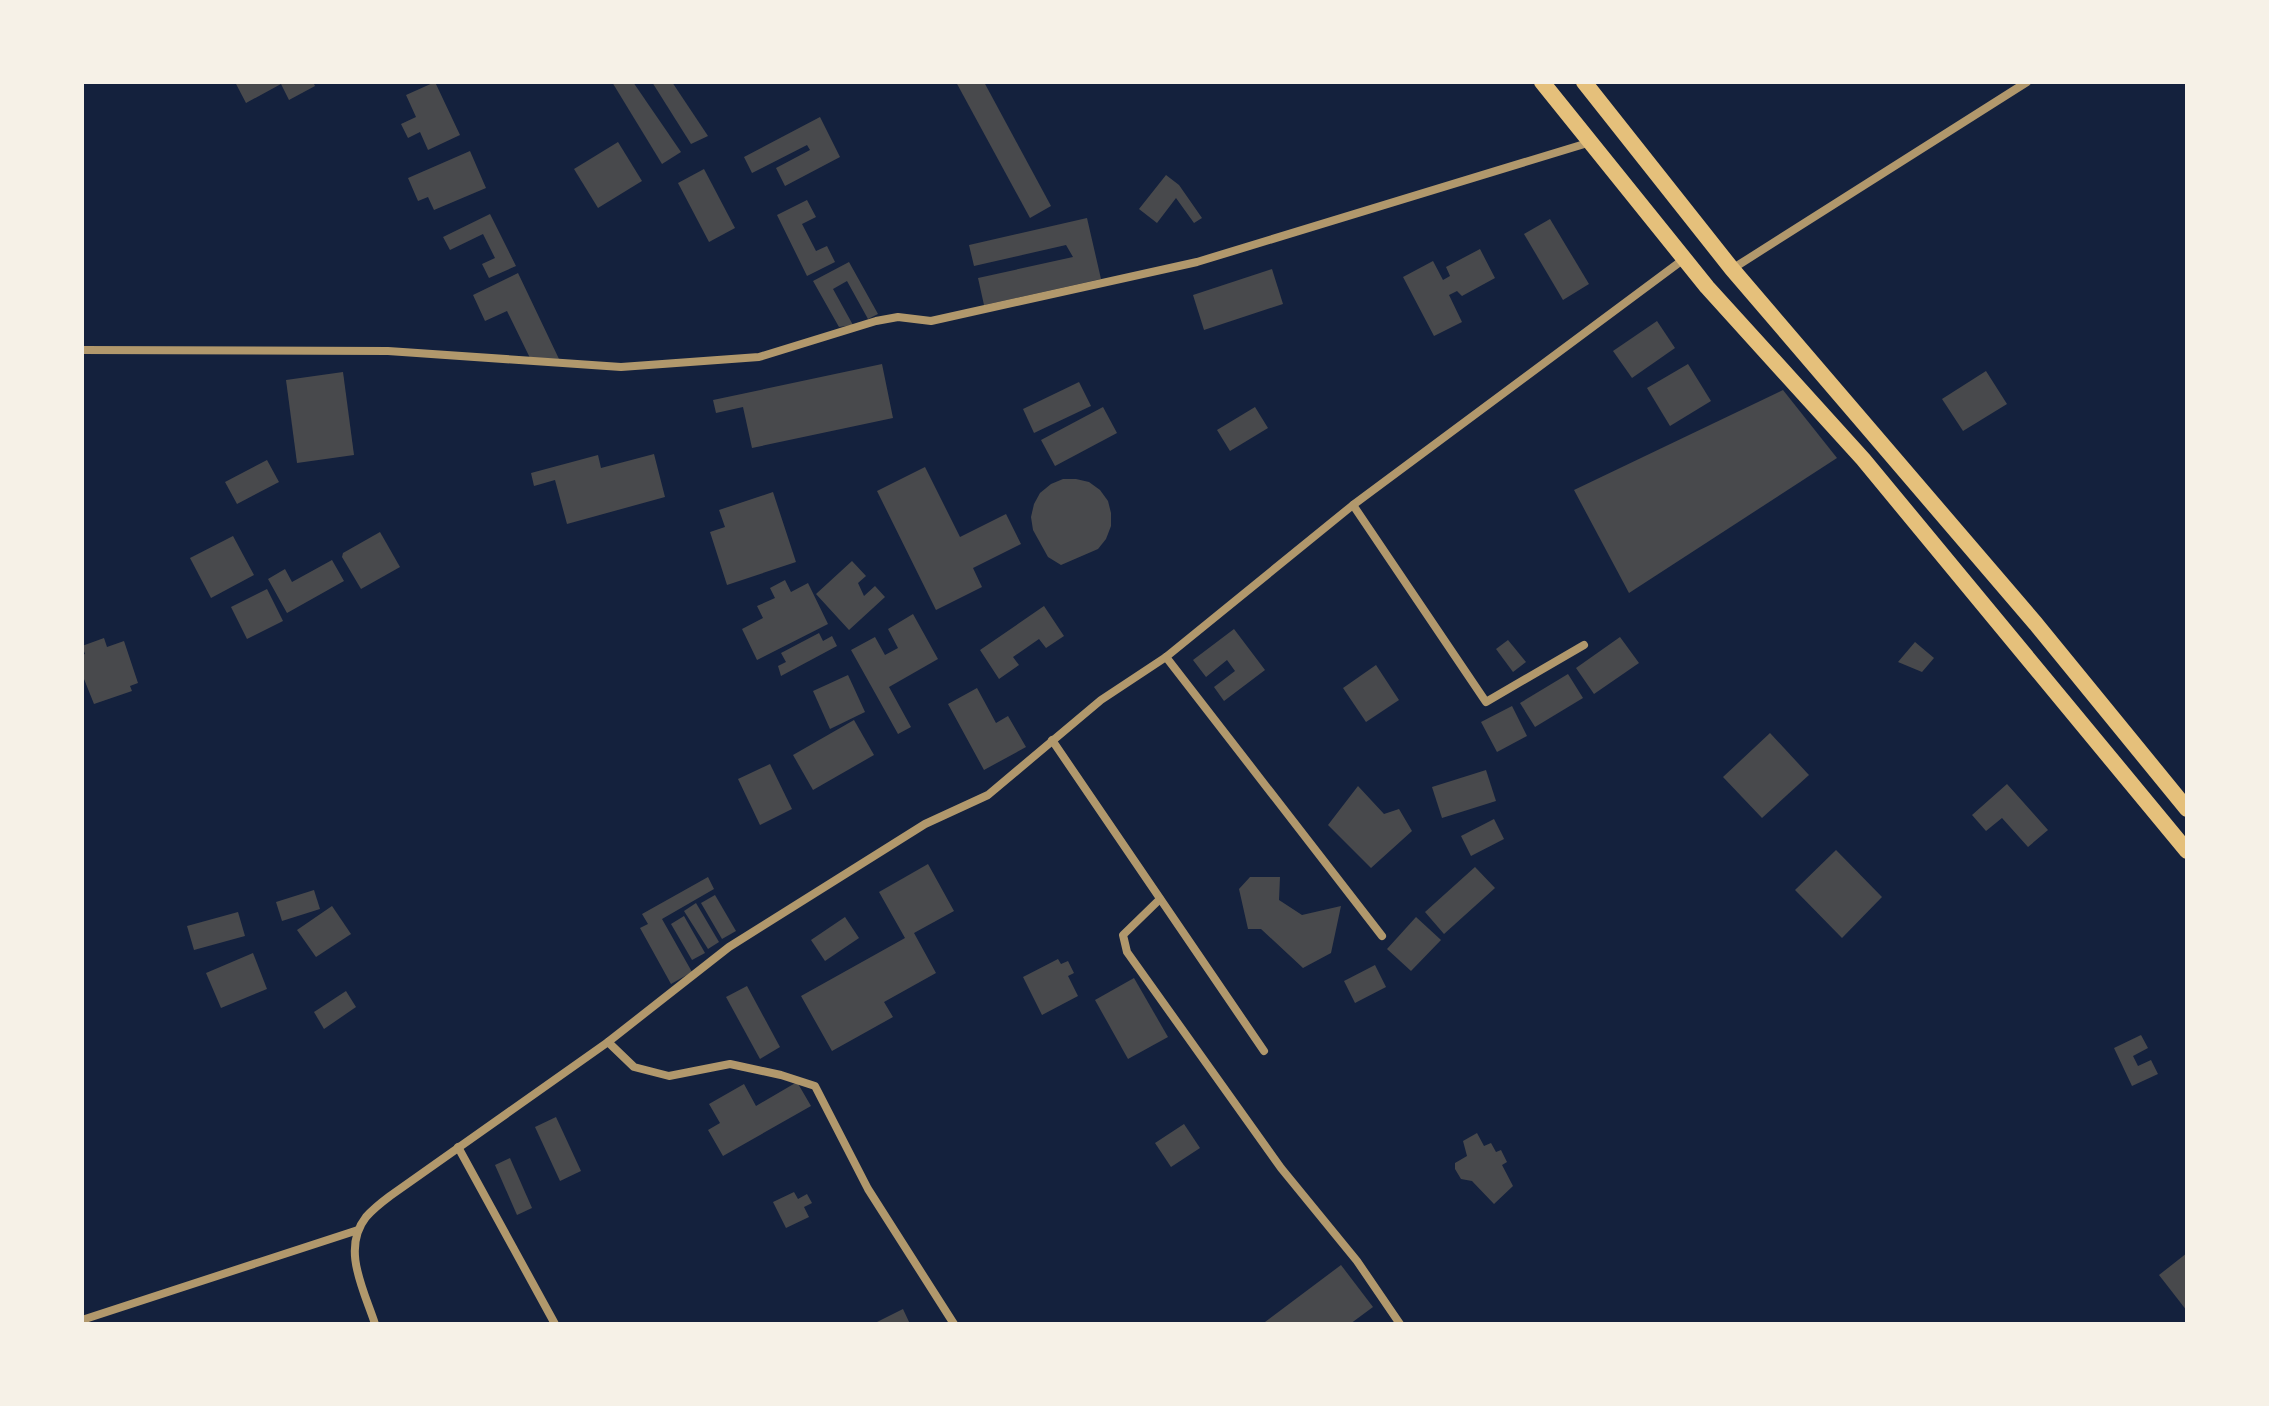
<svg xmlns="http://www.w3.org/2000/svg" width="2269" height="1406" font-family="'Zilla Slab',serif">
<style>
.building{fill:#48494c}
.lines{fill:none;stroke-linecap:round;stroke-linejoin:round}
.minor{stroke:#b1986c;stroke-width:8}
.trunk{stroke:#e5c07b;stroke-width:16}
</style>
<rect width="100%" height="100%" fill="#14213d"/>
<g class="building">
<path d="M235 82H313L315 86 289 100 281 84 246 103Z"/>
<path d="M435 82 460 135 428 150 420 132 408 138 401 124 416 117 406 95Z"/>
<path d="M612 82H633L681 152 662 164Z"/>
<path d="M652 82H672L708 136 691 144Z"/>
<path d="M956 82H984L1051 206 1030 218Z"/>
<path d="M820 117 840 157 785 186 776 168 810 150 807 145 752 173 744 157Z"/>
<path d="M618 142 642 181 598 208 574 169Z"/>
<path d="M470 151 486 188 434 210 428 197 418 201 408 178Z"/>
<path d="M704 169 735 228 709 242 678 183Z"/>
<path d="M1166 175 1179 185 1202 218 1194 223 1176 198 1157 223 1139 209Z"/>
<path d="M807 200 816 217 802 224 816 251 827 246 835 262 807 276 777 215Z"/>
<path d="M490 214 516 266 489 278 482 264 495 258 483 234 450 250 443 237Z"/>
<path d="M1087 218 1101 279 984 305 978 278 1073 257 1066 245 974 266 969 245Z"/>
<path d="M1550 219 1589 284 1563 300 1524 234Z"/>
<path d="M1480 249 1495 278 1462 296 1457 291 1449 295 1462 322 1434 336 1403 277 1433 261 1443 280 1450 276 1446 267Z"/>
<path d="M849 262 878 314 868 319 847 281 833 289 853 325 839 327 813 281Z"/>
<path d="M1272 269 1283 304 1204 330 1193 295Z"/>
<path d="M518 273 559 359 530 358 507 311 485 321 473 295Z"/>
<path d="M1657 321 1675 348 1632 378 1613 351Z"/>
<path d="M882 364 893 418 752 448 743 407 716 413 713 400Z"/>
<path d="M1688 364 1711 401 1670 426 1647 388Z"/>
<path d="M1986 371 2007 404 1963 431 1942 399Z"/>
<path d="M343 372 354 455 297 463 286 380Z"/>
<path d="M1079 382 1091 406 1034 433 1023 409Z"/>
<path d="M1783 390 1837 458 1629 593 1574 490Z"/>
<path d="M1103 407 1117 433 1055 466 1041 440Z"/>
<path d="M1255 407 1268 428 1230 451 1217 430Z"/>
<path d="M654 454 665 497 567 524 555 480 534 486 531 473 598 455 601 468Z"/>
<path d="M267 460 279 482 237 504 225 482Z"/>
<path d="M925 467 960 537 1006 514 1021 544 973 568 982 587 936 610 877 491Z"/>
<path d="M1063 479H1076L1089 482 1100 490 1108 501 1111 513V526L1106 539 1098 549 1061 565 1048 557 1033 530 1031 517 1034 504 1040 493 1051 484Z"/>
<path d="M773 492 796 562 727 585 710 532 725 527 719 510Z"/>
<path d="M380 532 400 567 361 589 342 557 343 553Z"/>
<path d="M233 536 254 575 211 598 190 558Z"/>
<path d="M332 560 344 581 287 613 268 579 285 569 292 582Z"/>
<path d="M852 561 866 576 858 583 864 596 875 586 885 597 849 630 816 594Z"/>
<path d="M785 580 791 592 808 583 828 624 757 660 742 629 763 618 757 606 775 598 770 588Z"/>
<path d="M267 589 283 621 247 639 231 607Z"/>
<path d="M1044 606 1064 636 1046 648 1039 639 1013 657 1019 665 999 679 980 650Z"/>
<path d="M913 614 938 659 889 687 911 727 898 734 851 650 875 637 885 655 898 648 888 629Z"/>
<path d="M1234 629 1265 670 1224 701 1214 687 1235 671 1227 660 1206 677 1193 660Z"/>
<path d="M819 633 823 641 832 636 837 646 781 676 778 666 786 662 781 653Z"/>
<path d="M1620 637 1639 663 1594 694 1576 668Z"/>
<path d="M104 638 107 647 124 641 138 683 130 686 132 691 94 704 82 674V655L85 654 82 646Z"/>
<path d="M1508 640 1526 662 1513 672 1496 649Z"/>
<path d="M1915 642 1934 658 1922 672 1898 662Z"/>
<path d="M1376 665 1399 700 1366 722 1343 688Z"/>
<path d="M1568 674 1583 698 1535 727 1520 703Z"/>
<path d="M848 675 865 712 830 729 813 691Z"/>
<path d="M977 688 996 723 1008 716 1026 747 984 770 948 704Z"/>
<path d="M1512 706 1527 736 1497 752 1481 722Z"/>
<path d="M854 720 874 755 813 790 793 755Z"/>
<path d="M1770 733 1809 775 1762 818 1723 777Z"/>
<path d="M770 764 792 809 760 825 738 779Z"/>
<path d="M1486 770 1496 801 1442 818 1432 787Z"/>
<path d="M2007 784 2048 830 2028 847 2002 818 1986 831 1972 815Z"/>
<path d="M1358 786 1384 814 1399 809 1412 831 1371 868 1328 825Z"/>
<path d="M1494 819 1504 839 1471 856 1461 836Z"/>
<path d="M1836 850 1882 897 1842 938 1795 890Z"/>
<path d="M928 864 954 911 914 933 936 973 884 1002 893 1017 832 1051 801 996 905 938 879 892Z"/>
<path d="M1475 867 1495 888 1444 934 1425 912Z"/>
<path d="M708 877 714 889 662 919 692 972 671 984 640 928 648 924 642 914Z"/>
<path d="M1250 877H1280L1279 900 1302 915 1341 906 1331 953 1303 968 1261 929H1248L1239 889Z"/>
<path d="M314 890 320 909 282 921 276 902Z"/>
<path d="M715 895 736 931 722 939 701 903Z"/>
<path d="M696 903 719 942 708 949 684 911Z"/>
<path d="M332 906 351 934 316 957 297 930Z"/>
<path d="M238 912 245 936 194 950 187 926Z"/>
<path d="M684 916 705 953 692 960 671 924Z"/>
<path d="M845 917 859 938 825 961 811 940Z"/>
<path d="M1416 917 1441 940 1411 971 1387 949Z"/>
<path d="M253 953 267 989 221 1008 206 973Z"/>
<path d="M1058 959 1061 964 1068 961 1074 973 1068 976 1078 996 1042 1015 1023 977Z"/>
<path d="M1375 965 1386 987 1355 1003 1344 981Z"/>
<path d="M1134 978 1168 1037 1128 1059 1095 1000Z"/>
<path d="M747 986 780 1047 760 1059 726 997Z"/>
<path d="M346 991 356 1007 324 1029 314 1012Z"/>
<path d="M2141 1035 2148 1048 2133 1056 2138 1066 2151 1060 2158 1074 2132 1086 2114 1048Z"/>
<path d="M797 1082 811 1106 723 1156 708 1130 720 1123 709 1104 744 1084 756 1106Z"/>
<path d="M556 1117 581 1171 560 1181 535 1127Z"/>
<path d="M1184 1124 1200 1148 1171 1167 1155 1143Z"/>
<path d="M1477 1133 1484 1146 1491 1143 1496 1152 1501 1150 1507 1162 1502 1165 1513 1186 1494 1204 1472 1181 1461 1179 1455 1169V1163L1467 1156 1463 1141Z"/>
<path d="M510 1158 532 1208 517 1215 495 1165Z"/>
<path d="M794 1192 798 1199 807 1194 812 1203 804 1207 809 1217 786 1228 773 1202Z"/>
<path d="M2187 1253V1311L2159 1275Z"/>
<path d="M1341 1265 1373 1307 1350 1324H1266L1265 1322Z"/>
<path d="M903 1309 910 1324H873Z"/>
</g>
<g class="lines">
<g class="minor">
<path d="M1732 269 2027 82"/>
<path d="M82 350 388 351 621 367 759 357 876 321 898 317 931 321 1197 262 1591 142"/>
<path d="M1353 505 1486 702 1584 645"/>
<path d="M1166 657 1382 936"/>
<path d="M1052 740 1264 1051"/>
<path d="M1160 899 1123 935 1127 952 1281 1168 1357 1261 1400 1324"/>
<path d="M608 1042 634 1067 669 1076 730 1064 781 1075 815 1086 868 1189 954 1324"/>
<path d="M458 1147 555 1324"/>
<path d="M82 1320 358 1230"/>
<path d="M375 1324C364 1290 341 1249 366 1217 373 1209 382 1202 390 1196L608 1042 729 947 925 824 988 795 1101 700 1166 657 1353 505 1684 259"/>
</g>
<g class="trunk">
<path d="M1542 82 1707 287 1863 459 2187 851"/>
<path d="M1584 82 1732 269 2036 624 2187 809"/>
</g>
</g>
<rect width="2269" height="1406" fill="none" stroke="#f6f1e7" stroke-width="168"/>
</svg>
